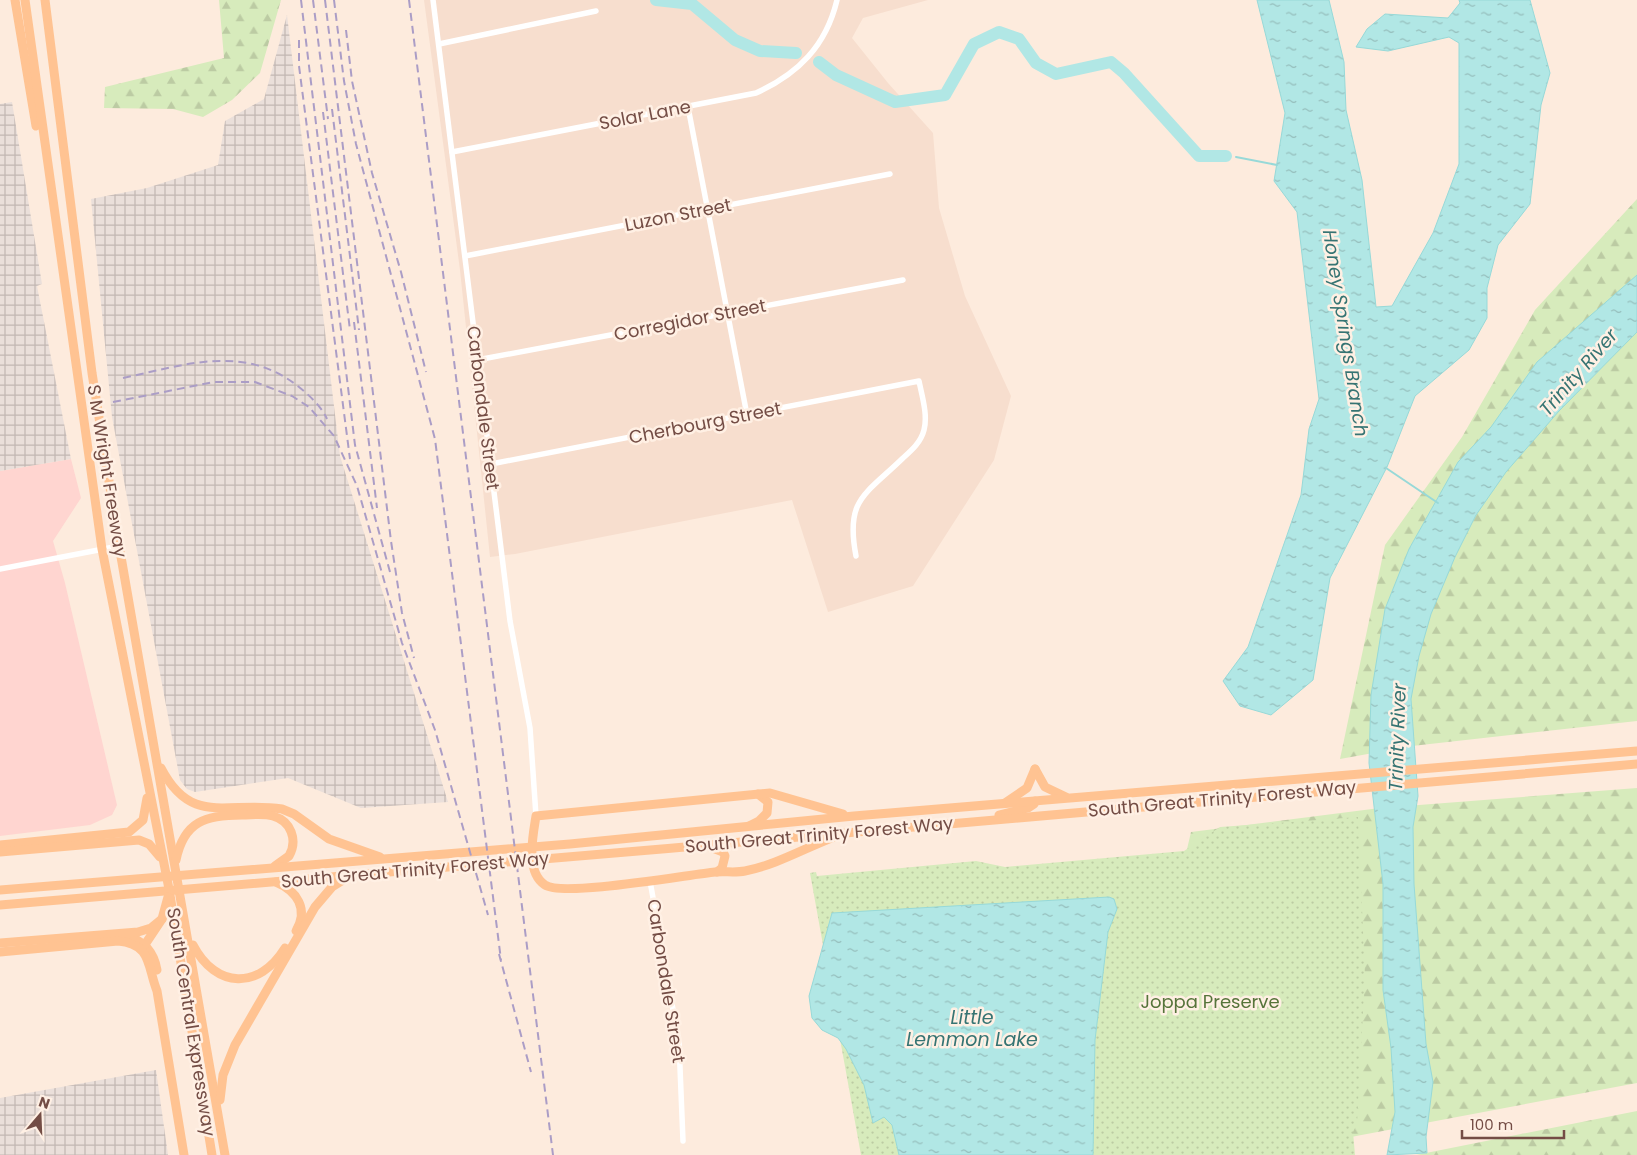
<svg xmlns="http://www.w3.org/2000/svg" width="1637" height="1155" font-family="Poppins,sans-serif">
<style>
.residential{fill:#f7dece}
.commercial{fill:#ffd5d0}
.industrial{fill:url(#industrial-grid)}
.forest{fill:url(#forest-firs)}
.park{fill:url(#park-dots)}
.water{fill:url(#water-ripples);stroke:#97d9d8}
.lines{fill:none;stroke-linecap:round;stroke-linejoin:round}
.stream{stroke:#97d9d8;stroke-width:2}
.river{stroke:#b1e7e5;stroke-width:12}
.minor{stroke:#fff;stroke-width:5.5}
.primary{stroke:#ffc392;stroke-width:9}
.rail{stroke:#ab9dc6;stroke-width:2;stroke-dasharray:8 5;stroke-linecap:butt}
.labels{text-anchor:middle;stroke-width:5;stroke-linejoin:round;paint-order:stroke}
.street-label{font-size:18px;fill:#744d45;stroke:#fff0e4}
.park-label{font-size:18px;fill:#56743a;stroke:#fff0e4}
.water-label{font-size:19px;font-style:italic;fill:#367473;stroke:#fff0e4}
</style>
<defs>
<pattern id="industrial-grid" width="8" height="8" patternUnits="userSpaceOnUse" patternTransform="scale(1.25)"><rect width="8" height="8" fill="#eadfda"/><path d="M0 4h8M4 0v8" fill="none" stroke="#c2b7b3"/></pattern>
<pattern id="forest-firs" width="22" height="20" patternUnits="userSpaceOnUse" patternTransform="scale(1.25)"><rect width="22" height="20" fill="#d7ebbc"/><path d="M5 1l3.5 6h-7zM16 11l3.5 6h-7z" fill="#bccba3"/></pattern>
<pattern id="park-dots" width="8" height="8" patternUnits="userSpaceOnUse" patternTransform="scale(1.25)"><rect width="8" height="8" fill="#d7ebbc"/><path d="M2 2h.1M6 6h.1" fill="none" stroke="#bccba3" stroke-width="1.8" stroke-linecap="round"/></pattern>
<pattern id="water-ripples" width="26" height="14" patternUnits="userSpaceOnUse" patternTransform="scale(1.25)"><rect width="26" height="14" fill="#b1e7e5"/><path d="M2 4q2-2 4 0t4 0M15 11q2-2 4 0t4 0" fill="none" stroke="#95bdbb"/></pattern>
</defs>
<rect width="100%" height="100%" fill="#fdebdd"/>
<path class="residential" d="M424 0H928L863 18 852 38 888 83 933 133 939 208 965 296 1011 396 994 460 913 586 828 612 792 500 515 554 490 557 460 270Z"/>
<path class="commercial" d="M71 459 81 498 53 541 65 583 117 805 112 815 90 825 0 836V471Z"/>
<g class="industrial">
<path d="M287 15 340 456 448 802 361 808 288 778 195 792 187 789 180 780 112 417 91 199 147 188 218 165 225 121 264 99Z"/>
<path d="M12 102 42 284 37 286 71 459 0 471V104Z"/>
<path d="M156 1070 168 1155H0V1098Z"/>
</g>
<g class="forest">
<path d="M219 0H281L260 73 232 100 203 117 173 109 104 108 105 87 224 58Z"/>
<path d="M1637 199V721L1412 746 1340 759 1385 545 1462 437 1535 310Z"/>
<path d="M1637 788V1083L1255 1155H1116L1191 832 1380 808Z"/>
<path d="M1637 1111V1155H1416Z"/>
</g>
<path class="park" d="M1358 817 1365 976 1357 1124 1353 1132 1355 1155H861L810 873 816 872 817 876 976 861 1005 867 1184 851 1220 827Z"/>
<g class="water">
<path d="M1257 0H1329L1344 62 1346 110 1362 180 1376 307 1392 306 1433 233 1459 164V43L1449 37 1388 51 1356 47 1367 29 1385 14 1448 18 1460 3 1459 0H1530L1550 73 1541 105 1530 204 1498 245 1487 288V318L1469 350 1415 396 1387 467 1330 578 1313 680 1271 715 1240 706 1223 681 1248 647 1301 495 1309 429 1319 399 1297 212 1274 181 1285 113Z"/>
<path d="M1637 275V332L1559 411 1506 472 1476 515 1455 557 1431 614 1419 656 1411 699 1418 796 1413 827 1414 884 1426 1044 1433 1082 1426 1137 1427 1153 1387 1155 1395 1112 1391 1048 1383 990V884L1369 763 1371 695 1385 609 1409 549 1458 462 1491 427 1537 362Z"/>
<path d="M1109 897 1114 899 1117 909 1108 932 1095 1040 1093 1155H899L892 1125 884 1117 873 1123 864 1085 846 1049 838 1038 822 1030 812 1018 809 996 832 913Z"/>
</g>
<g class="lines">
<g class="stream">
<path d="M1236 157 1277 165"/>
<path d="M1386 468 1438 503"/>
</g>
<g class="river">
<path d="M656 0 692 4 735 40 760 51 796 53"/>
<path d="M819 62 836 75 895 102 945 95 974 44 999 32 1019 39 1036 63 1056 74 1111 62 1124 73 1199 156H1226"/>
</g>
<g class="minor">
<path d="M433 0 510 621 530 728 536 816"/>
<path d="M439 44 596 11"/>
<path d="M688 107 747 415"/>
<path d="M452 152 756 93C798 74 826 46 837 0"/>
<path d="M465 256 890 174"/>
<path d="M477 360 903 280"/>
<path d="M491 464 919 381C922 396 928 415 924 430 921 442 912 450 903 458 865 495 845 499 856 556"/>
<path d="M0 569 119 546"/>
<path d="M650 881 679 1043 683 1141"/>
</g>
<g class="primary">
<path d="M15 0 36 126"/>
<path d="M25 0 102 549 169 889 212 1155"/>
<path d="M45 0 92 373 120 551 225 1155"/>
<path d="M161 768C192 828 229 800 282 809L294 814 329 839 380 857"/>
<path d="M1035 769 1045 787 1066 797"/>
<path d="M1005 803 1027 788 1035 769"/>
<path d="M999 815 1028 808 1034 804 1035 801"/>
<path d="M749 826 759 821 767 813 768 802 758 794"/>
<path d="M834 837C805 848 776 865 745 871 735 873 725 871 715 872 686 875 563 897 545 885 525 872 533 835 536 816L770 793 843 814"/>
<path d="M0 845 129 832 143 820 147 798"/>
<path d="M710 847 723 852 725 856 722 868 717 872"/>
<path d="M0 852 139 840 149 844 160 857"/>
<path d="M176 860C184 821 206 815 242 815 252 815 263 813 273 816 291 821 298 840 289 856L275 866"/>
<path d="M276 882C297 891 309 909 296 931"/>
<path d="M0 890 570 844 854 816 1637 751"/>
<path d="M0 905C546 861 1091 810 1637 764"/>
<path d="M125 935C143 940 154 952 157 970"/>
<path d="M0 943 138 932 151 928 162 919"/>
<path d="M193 945C216 989 259 990 285 948"/>
<path d="M142 949 162 919 168 897"/>
<path d="M0 952 118 941C152 944 147 966 157 991L184 1155"/>
<path d="M220 1100 223 1075 235 1045 315 907 332 887 348 877"/>
</g>
<g class="rail">
<path d="M301 0 355 445 390 572"/>
<path d="M313 0 328 119"/>
<path d="M325 0 391 541 402 613 414 658"/>
<path d="M334 0 344 81 356 144 435 439 501 960"/>
<path d="M409 0 553 1155"/>
<path d="M346 30 352 81 372 173 401 272 426 372"/>
<path d="M299 40V66L350 459"/>
<path d="M332 109 359 330"/>
<path d="M323 112 350 330"/>
<path d="M354 322 377 508"/>
<path d="M123 378C185 365 244 343 299 387 310 396 321 406 327 419"/>
<path d="M113 402 214 382H255L292 396 309 407 334 436 357 486 402 643 435 730 488 915"/>
<path d="M499 954 531 1072"/>
</g>
</g>
<g class="labels">
<g class="street-label">
<text transform="translate(645 115) rotate(-11)" y="6">Solar Lane</text>
<text transform="translate(678 215) rotate(-11)" y="6">Luzon Street</text>
<text transform="translate(690 320) rotate(-11)" y="6">Corregidor Street</text>
<text transform="translate(483 408) rotate(83)" y="6">Carbondale Street</text>
<text transform="translate(705 423) rotate(-11)" y="6">Cherbourg Street</text>
<text transform="translate(107 471) rotate(81)" y="6">S M Wright Freeway</text>
<text transform="translate(1222 799) rotate(-5)" y="6">South Great Trinity Forest Way</text>
<text transform="translate(819 835) rotate(-5)" y="6">South Great Trinity Forest Way</text>
<text transform="translate(415 870) rotate(-5)" y="6">South Great Trinity Forest Way</text>
<text transform="translate(666 981) rotate(81)" y="6">Carbondale Street</text>
<text transform="translate(191 1022) rotate(81)" y="6">South Central Expressway</text>
</g>
<g class="park-label">
<text x="1210" y="1008">Joppa Preserve</text>
</g>
<g class="water-label">
<text transform="translate(1346 333) rotate(81)" y="7">Honey Springs Branch</text>
<text transform="translate(1578 372) rotate(-49)" y="7">Trinity River</text>
<text transform="translate(1397 737) rotate(-88)" y="7">Trinity River</text>
<text x="972" y="1024">Little<tspan x="972" dy="22">Lemmon Lake</tspan></text>
</g>
</g>
<g transform="translate(40 1115) rotate(19)" stroke="#fff0e4" stroke-width="4" paint-order="stroke">
<path d="M0-4L9 19L0 12L-9 19Z" fill="#744d45"/>
<text y="-8" font-size="14" font-weight="bold" text-anchor="middle" fill="#744d45">N</text>
</g>
<path d="M1462 1130v8h102v-8" fill="none" stroke="#744d45" stroke-width="2.5"/>
<text x="1470" y="1130" font-size="15" fill="#744d45" stroke="#fff0e4" stroke-width="4" paint-order="stroke">100 m</text>
</svg>
